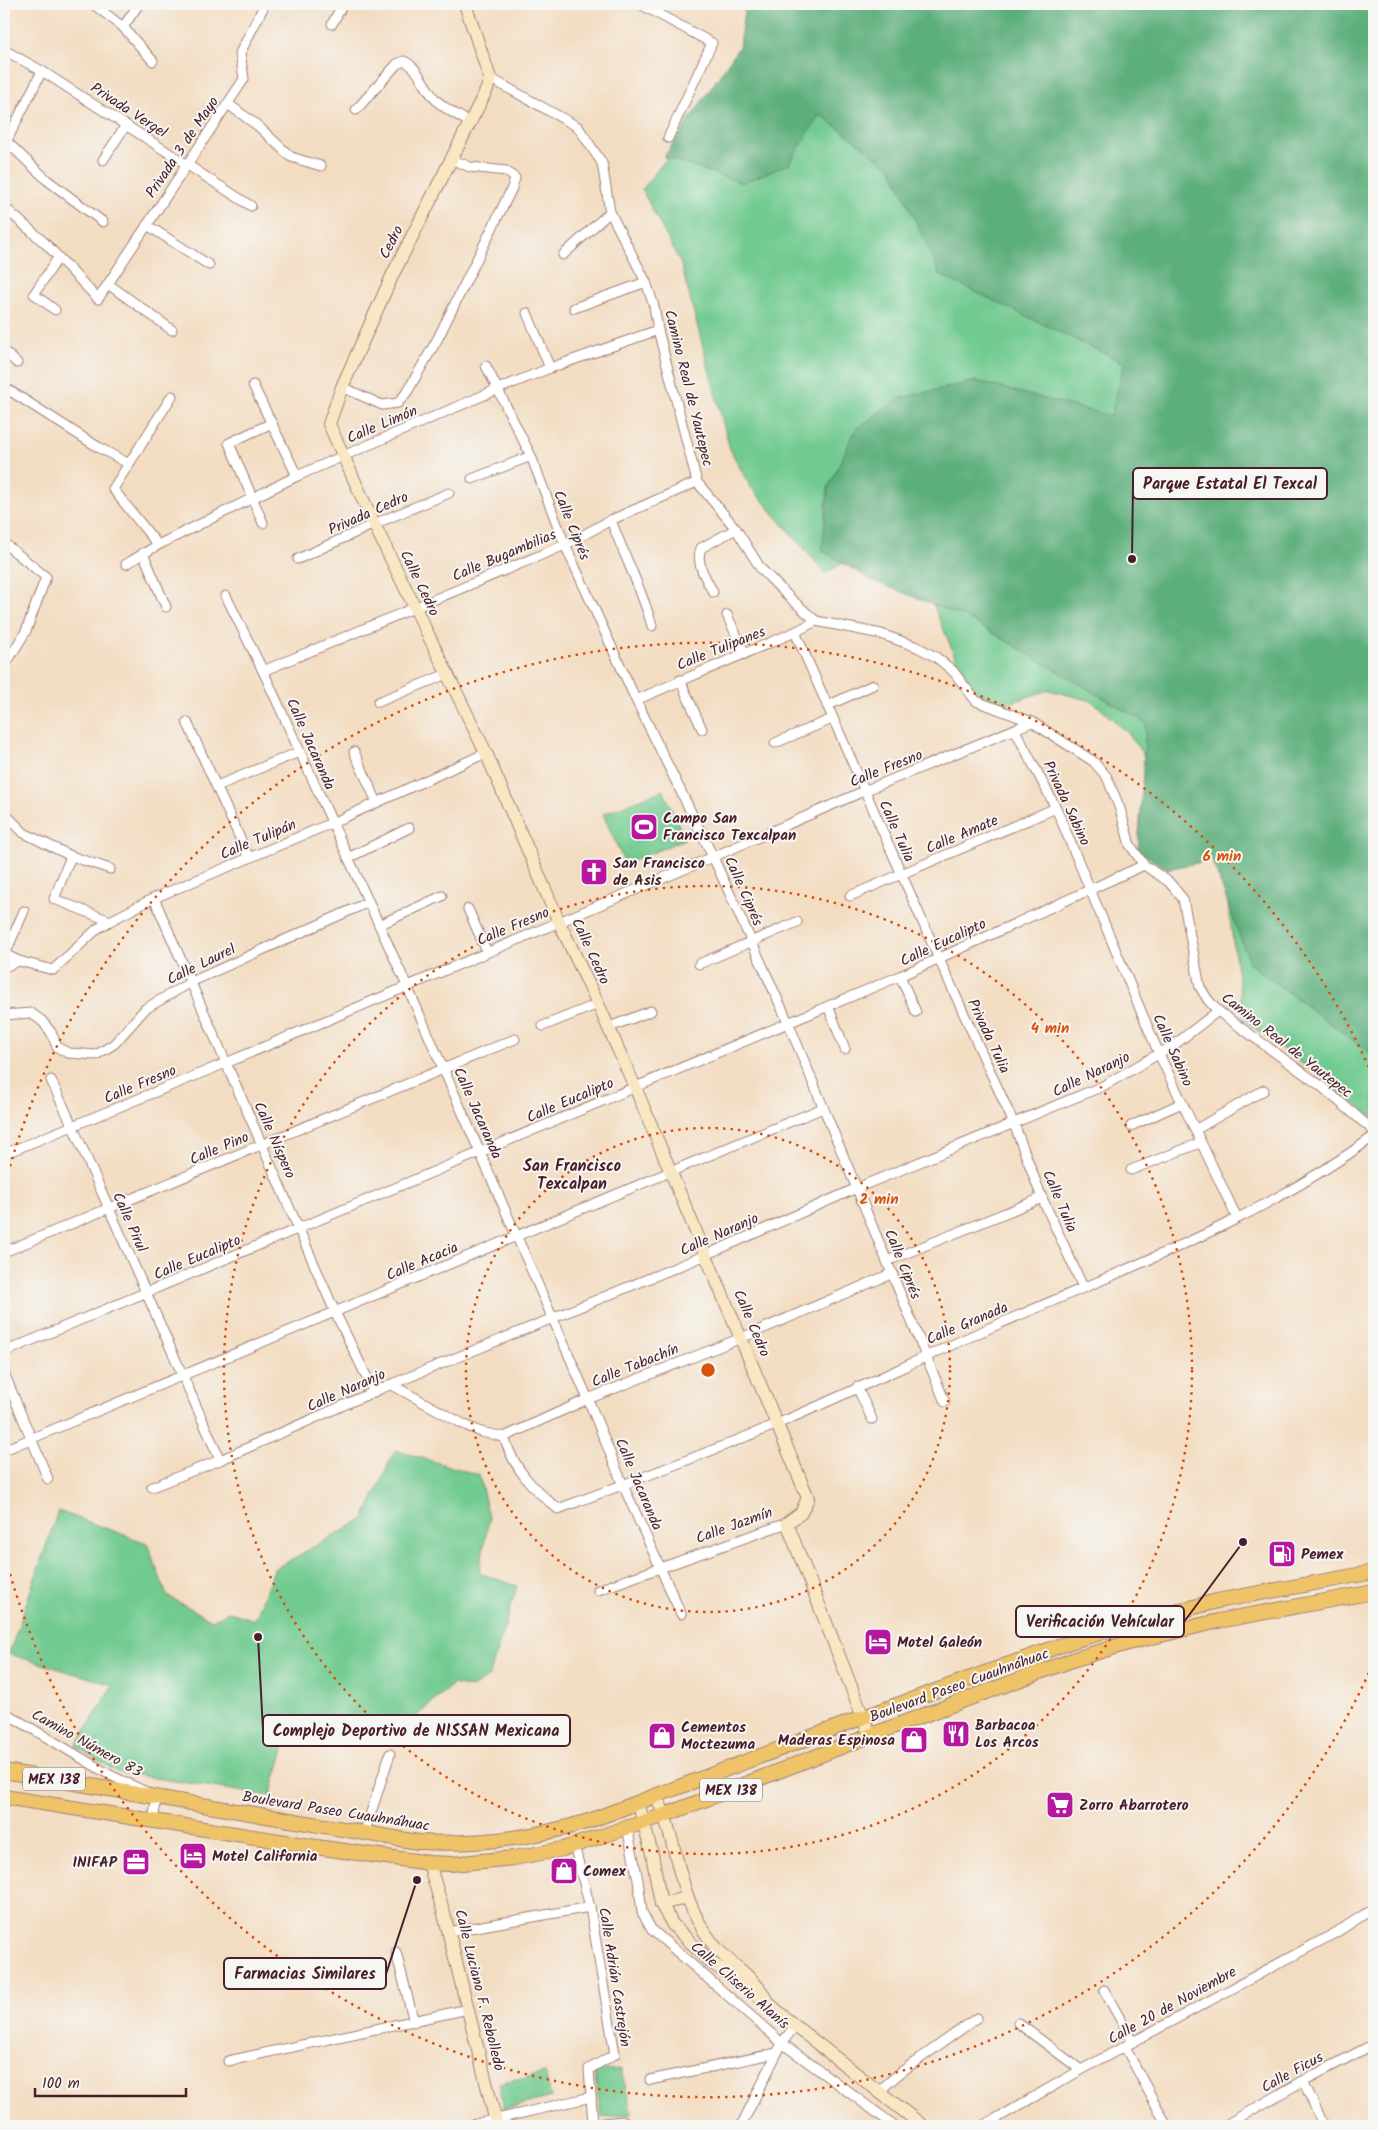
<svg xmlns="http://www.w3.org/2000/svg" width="1378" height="2130" font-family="Kalam,sans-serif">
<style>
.green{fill:#71ca90;stroke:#5e745e}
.forest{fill:#5cae7a;stroke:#536652}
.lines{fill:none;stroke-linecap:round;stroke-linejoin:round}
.street-casing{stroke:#9e7e76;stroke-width:11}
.secondary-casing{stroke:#9e7e76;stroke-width:14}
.primary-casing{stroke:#9e7e76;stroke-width:16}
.street{stroke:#fff;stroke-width:9}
.secondary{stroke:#f9e7c3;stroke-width:12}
.primary{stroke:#efc469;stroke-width:14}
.ring{fill:none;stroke:#d8530f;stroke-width:2.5;stroke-dasharray:2.5 5}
.labels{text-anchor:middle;stroke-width:4;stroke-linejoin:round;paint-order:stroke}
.shield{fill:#f6f6f2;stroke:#7e6067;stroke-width:1}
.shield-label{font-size:14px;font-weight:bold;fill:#4a1f2b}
.street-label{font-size:15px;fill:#4a1f2b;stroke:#f6f6f2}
.poi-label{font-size:15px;font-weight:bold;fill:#4a1f2b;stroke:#f6f6f2;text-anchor:start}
.neighbourhood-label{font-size:16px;font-weight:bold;fill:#4a1f2b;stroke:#f6f6f2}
.centre{fill:#d8530f;stroke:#f6f6f2;stroke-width:2.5}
.ring-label{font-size:15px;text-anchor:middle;font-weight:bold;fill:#d8530f;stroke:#f6f6f2;stroke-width:4;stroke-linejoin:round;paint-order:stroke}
.leader{fill:none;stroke:#4a1f2b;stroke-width:2}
.callout-dot{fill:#4a1f2b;stroke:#f6f6f2;stroke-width:2}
.callout{fill:#f6f6f2;stroke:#4a1f2b;stroke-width:2}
.callout-label{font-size:16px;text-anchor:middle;font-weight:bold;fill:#4a1f2b}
</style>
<rect width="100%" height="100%" fill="#f6f6f2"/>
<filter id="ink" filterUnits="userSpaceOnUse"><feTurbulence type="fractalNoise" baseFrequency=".02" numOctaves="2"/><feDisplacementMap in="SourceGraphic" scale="10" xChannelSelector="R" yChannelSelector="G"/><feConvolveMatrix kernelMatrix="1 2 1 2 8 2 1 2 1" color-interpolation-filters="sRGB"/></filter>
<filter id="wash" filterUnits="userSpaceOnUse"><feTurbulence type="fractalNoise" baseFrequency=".0096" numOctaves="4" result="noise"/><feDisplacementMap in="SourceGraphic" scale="20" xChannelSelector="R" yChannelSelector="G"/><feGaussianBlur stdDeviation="1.12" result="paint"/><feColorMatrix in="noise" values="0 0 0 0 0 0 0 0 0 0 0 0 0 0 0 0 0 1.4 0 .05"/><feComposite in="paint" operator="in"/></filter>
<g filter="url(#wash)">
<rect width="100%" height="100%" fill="#f3ddc2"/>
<g class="green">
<path d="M1374 4V1118L1244 1020 1224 876 1130 735 1092 701 1049 690 1003 705 968 687 930 597 874 546 825 573 750 486 730 449 681 264 642 190 739 66Z"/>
<path d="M663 790 685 839 625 864 603 814Z"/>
<path d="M395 1450 479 1475 489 1518 479 1573 517 1586 489 1677 472 1688 453 1684 410 1722 327 1721 294 1716 270 1796 117 1772 76 1746 113 1685 9 1654 58 1511 147 1543 167 1596 212 1620 229 1612 255 1620 274 1569 364 1519Z"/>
<path d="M621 2069 632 2114 602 2118 594 2071Z"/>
<path d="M545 2073 551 2097 504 2109 499 2083Z"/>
</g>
<path class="forest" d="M745 4H1374V1056L1250 964 1212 860 1167 869 1138 851 1146 723 967 618 871 580 822 550 828 488 856 429 900 398 976 381 1111 416 1124 363 940 275 892 169 820 114 789 164 742 183 664 157 739 47Z"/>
</g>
<g filter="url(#ink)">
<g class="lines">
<defs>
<g id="street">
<path d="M93 4 123 27 153 61"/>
<path d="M640 4 712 43 668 138"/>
<path d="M332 24 343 4"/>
<path d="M123 27 139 4"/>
<path d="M4 50 42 71 251 206"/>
<path d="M490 78 578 127 602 163 610 212 646 282 654 306 658 330 697 482 736 529 761 569 790 598 816 621 881 634 917 647 936 657 953 671 976 701 1032 722 1093 761 1107 777 1120 809 1130 845 1144 865 1169 882 1183 899 1200 987 1208 1000 1218 1011 1321 1086 1374 1131"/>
<path d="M228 104 258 126 291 157 321 166"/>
<path d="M356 110 397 64 404 61C419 67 425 90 437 101 446 110 460 116 470 123"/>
<path d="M6 141 47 180 103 222"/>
<path d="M4 146 42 71"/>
<path d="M103 160 126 125"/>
<path d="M4 207 46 244 98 299 244 79 240 53 265 4"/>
<path d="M147 225 209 265"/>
<path d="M563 255 610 212"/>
<path d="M108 284 172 330"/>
<path d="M574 308 646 282"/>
<path d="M55 310 34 294 58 258"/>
<path d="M527 313 550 368"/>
<path d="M4 351 17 363"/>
<path d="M486 366 531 456 565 545 636 700 713 857 788 1022 945 1402"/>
<path d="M253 385 297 476"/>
<path d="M4 387 98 447 129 464"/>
<path d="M342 387 382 405 398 403 407 392 437 340 512 188 515 178 506 171 470 167 451 159"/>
<path d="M472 479 531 456"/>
<path d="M611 520C624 556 642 589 652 626"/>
<path d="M263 523 229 443 272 423"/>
<path d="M4 543 46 577 26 631 4 667"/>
<path d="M158 545 113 489 172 396"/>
<path d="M143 553 166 607"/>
<path d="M298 559 374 524 449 493"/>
<path d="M126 564 158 545 297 476 498 389 550 368 658 330"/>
<path d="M713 592C706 579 695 563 701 548L736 529"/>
<path d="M226 596 263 671 407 986 588 1399 623 1485 681 1614"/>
<path d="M727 615 745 654"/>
<path d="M795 632 939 959 1014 1124 1042 1198 1083 1287"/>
<path d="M263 671 565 545 611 520 697 482"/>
<path d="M680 680 702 729"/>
<path d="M636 700 795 632 816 621"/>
<path d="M378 702 447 674"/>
<path d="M827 706 873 685"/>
<path d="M187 722 249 858"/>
<path d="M1015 730 1056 808 1159 1054 1237 1218"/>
<path d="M775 743 832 719"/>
<path d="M354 752 377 802"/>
<path d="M217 786 299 752"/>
<path d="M4 813 24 833 71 856 110 869"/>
<path d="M71 856 54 899 110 921"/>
<path d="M348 858 409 828"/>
<path d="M850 896 1056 808"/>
<path d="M154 898 335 1312 374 1392"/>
<path d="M468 909 487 952"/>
<path d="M379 925 442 896"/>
<path d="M4 954 19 961 53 970 97 929 110 921 154 898 332 823 486 753"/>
<path d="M5 954 24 911"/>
<path d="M699 964 797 922"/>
<path d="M4 967 19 961"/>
<path d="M900 976 916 1012"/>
<path d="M828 1006 845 1049"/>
<path d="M4 1015 31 1013 42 1021 51 1032 57 1047 68 1053 96 1055 114 1044 145 1009 191 982 369 902"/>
<path d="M543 1026 598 1004"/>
<path d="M607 1028 651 1011"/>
<path d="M51 1080 73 1127 220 1460"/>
<path d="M1131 1126 1182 1103"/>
<path d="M1195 1130 1264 1090"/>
<path d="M4 1154 226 1063 713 857 864 791 1032 722"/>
<path d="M1131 1170 1200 1143"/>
<path d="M4 1252 515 1039"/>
<path d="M887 1261 1042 1198"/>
<path d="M4 1352 900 976 1144 865"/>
<path d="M4 1373 48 1479"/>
<path d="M392 1385 463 1424 481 1432 504 1437 588 1399 741 1338 893 1273"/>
<path d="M857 1387 872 1419"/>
<path d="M504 1437C514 1469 532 1488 558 1509 631 1482 705 1454 777 1424 852 1392 925 1356 999 1324 1127 1268 1262 1219 1374 1136"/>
<path d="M4 1450 823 1108"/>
<path d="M152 1487 220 1460 380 1389 706 1255 857 1188 1103 1086 1174 1045 1218 1011"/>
<path d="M598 1590 787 1523"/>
<path d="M4 1712 110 1775 157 1797 153 1821"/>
<path d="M627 1827 638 1880 642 1912 651 1929 782 2043 895 2126"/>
<path d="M364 1834 390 1754"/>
<path d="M574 1845 590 1907 615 2054 589 2069 593 2124 624 2121 625 2126"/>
<path d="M448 1932 590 1907"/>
<path d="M396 1952 414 2022"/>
<path d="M1104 1990 1133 2042"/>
<path d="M1018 2023 1081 2070"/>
<path d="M1125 2047 1167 2126"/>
<path d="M228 2061 468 2009"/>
<path d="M650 2080 777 2053"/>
<path d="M1303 2081 1324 2126"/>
<path d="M878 2092 901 2072 977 2018"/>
<path d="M467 2126 591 2097"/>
<path d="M741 2126 782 2043 795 2026"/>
<path d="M983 2126 1081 2070 1337 1932 1374 1908"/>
<path d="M1224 2126 1303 2081 1374 2044"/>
</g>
<g id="secondary">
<path d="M465 4 490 78 487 89 393 274 342 387 329 424 374 524 486 753 559 922 598 1004 635 1087 808 1498 801 1513 787 1523 870 1735"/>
<path d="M656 1795C676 1837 677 1885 701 1926 707 1936 715 1948 724 1956 739 1970 758 1981 766 2000"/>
<path d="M638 1802 652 1854 661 1904 673 1925 709 1961 767 2002 795 2026 923 2126"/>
<path d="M429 1863 444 1914 497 2126"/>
<path d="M661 1904 686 1898"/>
</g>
<g id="primary">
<path d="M4 1771 418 1842C476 1845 532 1839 589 1821L864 1717 1073 1641 1126 1625 1217 1601 1374 1572"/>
<path d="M4 1797 323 1848 429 1863 451 1864 514 1858 563 1849 665 1815 908 1721 1075 1659 1128 1643 1218 1621 1374 1592"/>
</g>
</defs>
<use href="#street" class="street-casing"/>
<use href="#secondary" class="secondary-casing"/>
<use href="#primary" class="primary-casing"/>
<use href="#street" class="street"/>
<use href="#secondary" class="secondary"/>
<use href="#primary" class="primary"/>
</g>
</g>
<g class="ring">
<circle cx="708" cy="1370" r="242"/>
<circle cx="708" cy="1370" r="484"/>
<path d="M1372 1666A727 727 0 0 1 4 1552M4 1188A727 727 0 0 1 1372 1074"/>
</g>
<defs>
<symbol id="stadium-square" viewBox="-11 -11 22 22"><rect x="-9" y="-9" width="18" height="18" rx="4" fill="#b5179e" stroke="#f6f6f2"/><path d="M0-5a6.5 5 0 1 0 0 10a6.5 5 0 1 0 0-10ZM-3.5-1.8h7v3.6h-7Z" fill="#fff"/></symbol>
<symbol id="church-square" viewBox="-11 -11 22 22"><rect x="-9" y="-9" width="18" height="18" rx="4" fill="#b5179e" stroke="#f6f6f2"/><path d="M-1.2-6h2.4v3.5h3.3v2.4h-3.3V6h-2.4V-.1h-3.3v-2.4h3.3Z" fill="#fff"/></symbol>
<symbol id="fuel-square" viewBox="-11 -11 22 22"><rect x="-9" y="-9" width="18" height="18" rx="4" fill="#b5179e" stroke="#f6f6f2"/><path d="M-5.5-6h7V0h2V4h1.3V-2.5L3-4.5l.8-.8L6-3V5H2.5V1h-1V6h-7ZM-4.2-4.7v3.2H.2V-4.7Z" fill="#fff"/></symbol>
<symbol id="hotel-square" viewBox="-11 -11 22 22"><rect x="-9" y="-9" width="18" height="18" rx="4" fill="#b5179e" stroke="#f6f6f2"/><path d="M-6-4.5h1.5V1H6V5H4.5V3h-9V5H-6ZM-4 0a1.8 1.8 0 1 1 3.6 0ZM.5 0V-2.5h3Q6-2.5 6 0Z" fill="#fff"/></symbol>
<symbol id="restaurant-square" viewBox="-11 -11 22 22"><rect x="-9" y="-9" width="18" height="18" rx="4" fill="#b5179e" stroke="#f6f6f2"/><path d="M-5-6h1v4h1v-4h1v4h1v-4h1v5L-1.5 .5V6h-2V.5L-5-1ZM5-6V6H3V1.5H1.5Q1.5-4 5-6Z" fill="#fff"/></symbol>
<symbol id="shop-square" viewBox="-11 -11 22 22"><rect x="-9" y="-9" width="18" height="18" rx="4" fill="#b5179e" stroke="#f6f6f2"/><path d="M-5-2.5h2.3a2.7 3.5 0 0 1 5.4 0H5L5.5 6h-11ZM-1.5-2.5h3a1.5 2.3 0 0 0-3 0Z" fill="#fff"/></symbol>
<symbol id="supermarket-square" viewBox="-11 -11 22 22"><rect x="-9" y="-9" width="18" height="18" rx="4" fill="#b5179e" stroke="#f6f6f2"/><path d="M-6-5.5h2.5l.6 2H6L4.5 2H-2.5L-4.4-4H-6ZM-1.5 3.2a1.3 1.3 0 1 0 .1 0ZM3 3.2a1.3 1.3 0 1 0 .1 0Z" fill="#fff"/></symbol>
<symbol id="office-square" viewBox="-11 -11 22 22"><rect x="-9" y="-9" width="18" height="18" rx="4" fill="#b5179e" stroke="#f6f6f2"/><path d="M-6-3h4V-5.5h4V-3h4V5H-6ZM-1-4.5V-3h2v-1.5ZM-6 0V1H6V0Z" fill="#fff"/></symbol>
</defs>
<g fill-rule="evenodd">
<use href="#stadium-square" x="628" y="811" width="32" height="32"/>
<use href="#church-square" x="578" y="856" width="32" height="32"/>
<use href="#fuel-square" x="1266" y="1538" width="32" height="32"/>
<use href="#hotel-square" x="862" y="1626" width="32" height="32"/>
<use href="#restaurant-square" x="940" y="1718" width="32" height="32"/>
<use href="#shop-square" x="646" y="1720" width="32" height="32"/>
<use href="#shop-square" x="898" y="1724" width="32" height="32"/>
<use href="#supermarket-square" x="1044" y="1789" width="32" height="32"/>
<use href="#hotel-square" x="177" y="1840" width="32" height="32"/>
<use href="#office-square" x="120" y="1846" width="32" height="32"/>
<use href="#shop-square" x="548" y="1855" width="32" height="32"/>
</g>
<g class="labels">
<g class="shield">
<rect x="23" y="1767.5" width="62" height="23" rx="4"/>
<rect x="700" y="1778.5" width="62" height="23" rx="4"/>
</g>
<g class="shield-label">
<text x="54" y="1784">MEX 138</text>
<text x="731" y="1795">MEX 138</text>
</g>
<g class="street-label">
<text transform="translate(129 110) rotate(33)" y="5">Privada Vergel</text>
<text transform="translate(182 147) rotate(-56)" y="5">Privada 3 de Mayo</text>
<text transform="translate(391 242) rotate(-63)" y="5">Cedro</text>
<text transform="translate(689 388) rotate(76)" y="5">Camino Real de Yautepec</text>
<text transform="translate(382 424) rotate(-23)" y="5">Calle Limón</text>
<text transform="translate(368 513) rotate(-24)" y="5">Privada Cedro</text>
<text transform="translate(572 525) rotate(68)" y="5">Calle Ciprés</text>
<text transform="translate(504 555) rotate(-23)" y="5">Calle Bugambilias</text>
<text transform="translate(420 583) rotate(64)" y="5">Calle Cedro</text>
<text transform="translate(721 648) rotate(-22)" y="5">Calle Tulipanes</text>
<text transform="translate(311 744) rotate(66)" y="5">Calle Jacaranda</text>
<text transform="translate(886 768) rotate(-22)" y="5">Calle Fresno</text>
<text transform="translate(1067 803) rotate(65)" y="5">Privada Sabino</text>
<text transform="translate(897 831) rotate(66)" y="5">Calle Tulia</text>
<text transform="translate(962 834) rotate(-23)" y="5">Calle Amate</text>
<text transform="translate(258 839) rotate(-23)" y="5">Calle Tulipán</text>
<text transform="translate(744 891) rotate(66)" y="5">Calle Ciprés</text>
<text transform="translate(513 926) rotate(-23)" y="5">Calle Fresno</text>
<text transform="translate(943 942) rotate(-25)" y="5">Calle Eucalipto</text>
<text transform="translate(591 951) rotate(65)" y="5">Calle Cedro</text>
<text transform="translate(201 964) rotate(-26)" y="5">Calle Laurel</text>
<text transform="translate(989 1036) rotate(65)" y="5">Privada Tulia</text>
<text transform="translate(1287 1045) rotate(38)" y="5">Camino Real de Yautepec</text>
<text transform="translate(1173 1050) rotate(66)" y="5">Calle Sabino</text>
<text transform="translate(1091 1074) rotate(-26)" y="5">Calle Naranjo</text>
<text transform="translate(140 1084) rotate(-23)" y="5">Calle Fresno</text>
<text transform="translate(570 1100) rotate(-23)" y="5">Calle Eucalipto</text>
<text transform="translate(478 1113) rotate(66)" y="5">Calle Jacaranda</text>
<text transform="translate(275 1140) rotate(66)" y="5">Calle Níspero</text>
<text transform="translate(219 1148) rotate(-23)" y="5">Calle Pino</text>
<text transform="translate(1060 1201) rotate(67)" y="5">Calle Tulia</text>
<text transform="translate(130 1222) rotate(66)" y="5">Calle Pirul</text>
<text transform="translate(719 1234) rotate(-24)" y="5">Calle Naranjo</text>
<text transform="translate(197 1257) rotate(-23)" y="5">Calle Eucalipto</text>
<text transform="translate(422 1261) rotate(-23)" y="5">Calle Acacia</text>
<text transform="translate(903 1264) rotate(68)" y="5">Calle Ciprés</text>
<text transform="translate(752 1323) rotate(67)" y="5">Calle Cedro</text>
<text transform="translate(967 1323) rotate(-23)" y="5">Calle Granada</text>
<text transform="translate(635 1365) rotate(-22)" y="5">Calle Tabachín</text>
<text transform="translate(346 1390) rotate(-24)" y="5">Calle Naranjo</text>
<text transform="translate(639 1484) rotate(67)" y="5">Calle Jacaranda</text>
<text transform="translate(734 1525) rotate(-20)" y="5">Calle Jazmín</text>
<text transform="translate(959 1685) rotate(-20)" y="5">Boulevard Paseo Cuauhnáhuac</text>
<text transform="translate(87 1743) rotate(29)" y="5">Camino Número 83</text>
<text transform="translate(336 1811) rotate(9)" y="5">Boulevard Paseo Cuauhnáhuac</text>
<text transform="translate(615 1977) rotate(81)" y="5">Calle Adrián Castrejón</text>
<text transform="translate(740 1985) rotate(41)" y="5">Calle Cliserio Alanís</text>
<text transform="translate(480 1990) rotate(76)" y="5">Calle Luciano F. Rebolledo</text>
<text transform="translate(1172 2005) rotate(-29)" y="5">Calle 20 de Noviembre</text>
<text transform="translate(1292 2072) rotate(-29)" y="5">Calle Ficus</text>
</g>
<g class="poi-label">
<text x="663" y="823">Campo San<tspan x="663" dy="17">Francisco Texcalpan</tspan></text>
<text x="613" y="868">San Francisco<tspan x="613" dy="17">de Asis</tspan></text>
<text x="1301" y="1559">Pemex</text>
<text x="897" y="1647">Motel Galeón</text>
<text x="975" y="1730">Barbacoa<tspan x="975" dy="17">Los Arcos</tspan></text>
<text x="681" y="1732">Cementos<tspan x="681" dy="17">Moctezuma</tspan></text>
<text x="895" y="1745" text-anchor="end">Maderas Espinosa</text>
<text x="1079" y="1810">Zorro Abarrotero</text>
<text x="212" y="1861">Motel California</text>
<text x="117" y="1867" text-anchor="end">INIFAP</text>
<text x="583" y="1876">Comex</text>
</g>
<g class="neighbourhood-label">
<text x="572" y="1171">San Francisco<tspan x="572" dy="18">Texcalpan</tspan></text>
</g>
</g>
<circle cx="708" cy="1370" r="8" class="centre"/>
<g class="ring-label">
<text x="1222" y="861">6 min</text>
<text x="1050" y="1033">4 min</text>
<text x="879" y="1204">2 min</text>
</g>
<path class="leader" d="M1132 559L1133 484M1243 1542L1184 1622M258 1637L263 1730M417 1880L386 1974"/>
<g class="callout-dot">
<circle cx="1132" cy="559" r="5"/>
<circle cx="1243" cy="1542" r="5"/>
<circle cx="258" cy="1637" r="5"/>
<circle cx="417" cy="1880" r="5"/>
</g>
<g class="callout">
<rect x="1133" y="468" width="194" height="31" rx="5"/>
<rect x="1016" y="1606" width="168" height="31" rx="5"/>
<rect x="263" y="1715" width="307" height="31" rx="5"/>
<rect x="224" y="1958" width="162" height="31" rx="5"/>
</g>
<g class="callout-label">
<text x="1230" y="489">Parque Estatal El Texcal</text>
<text x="1100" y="1627">Verificación Vehícular</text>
<text x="416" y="1736">Complejo Deportivo de NISSAN Mexicana</text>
<text x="305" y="1979">Farmacias Similares</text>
</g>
<rect width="1378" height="2130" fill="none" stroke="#f6f6f2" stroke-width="20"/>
<path d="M35 2088v8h151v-8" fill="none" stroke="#4a1f2b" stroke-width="2.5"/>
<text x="42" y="2088" font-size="15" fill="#4a1f2b" stroke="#f6f6f2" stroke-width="4" paint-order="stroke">100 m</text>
</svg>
